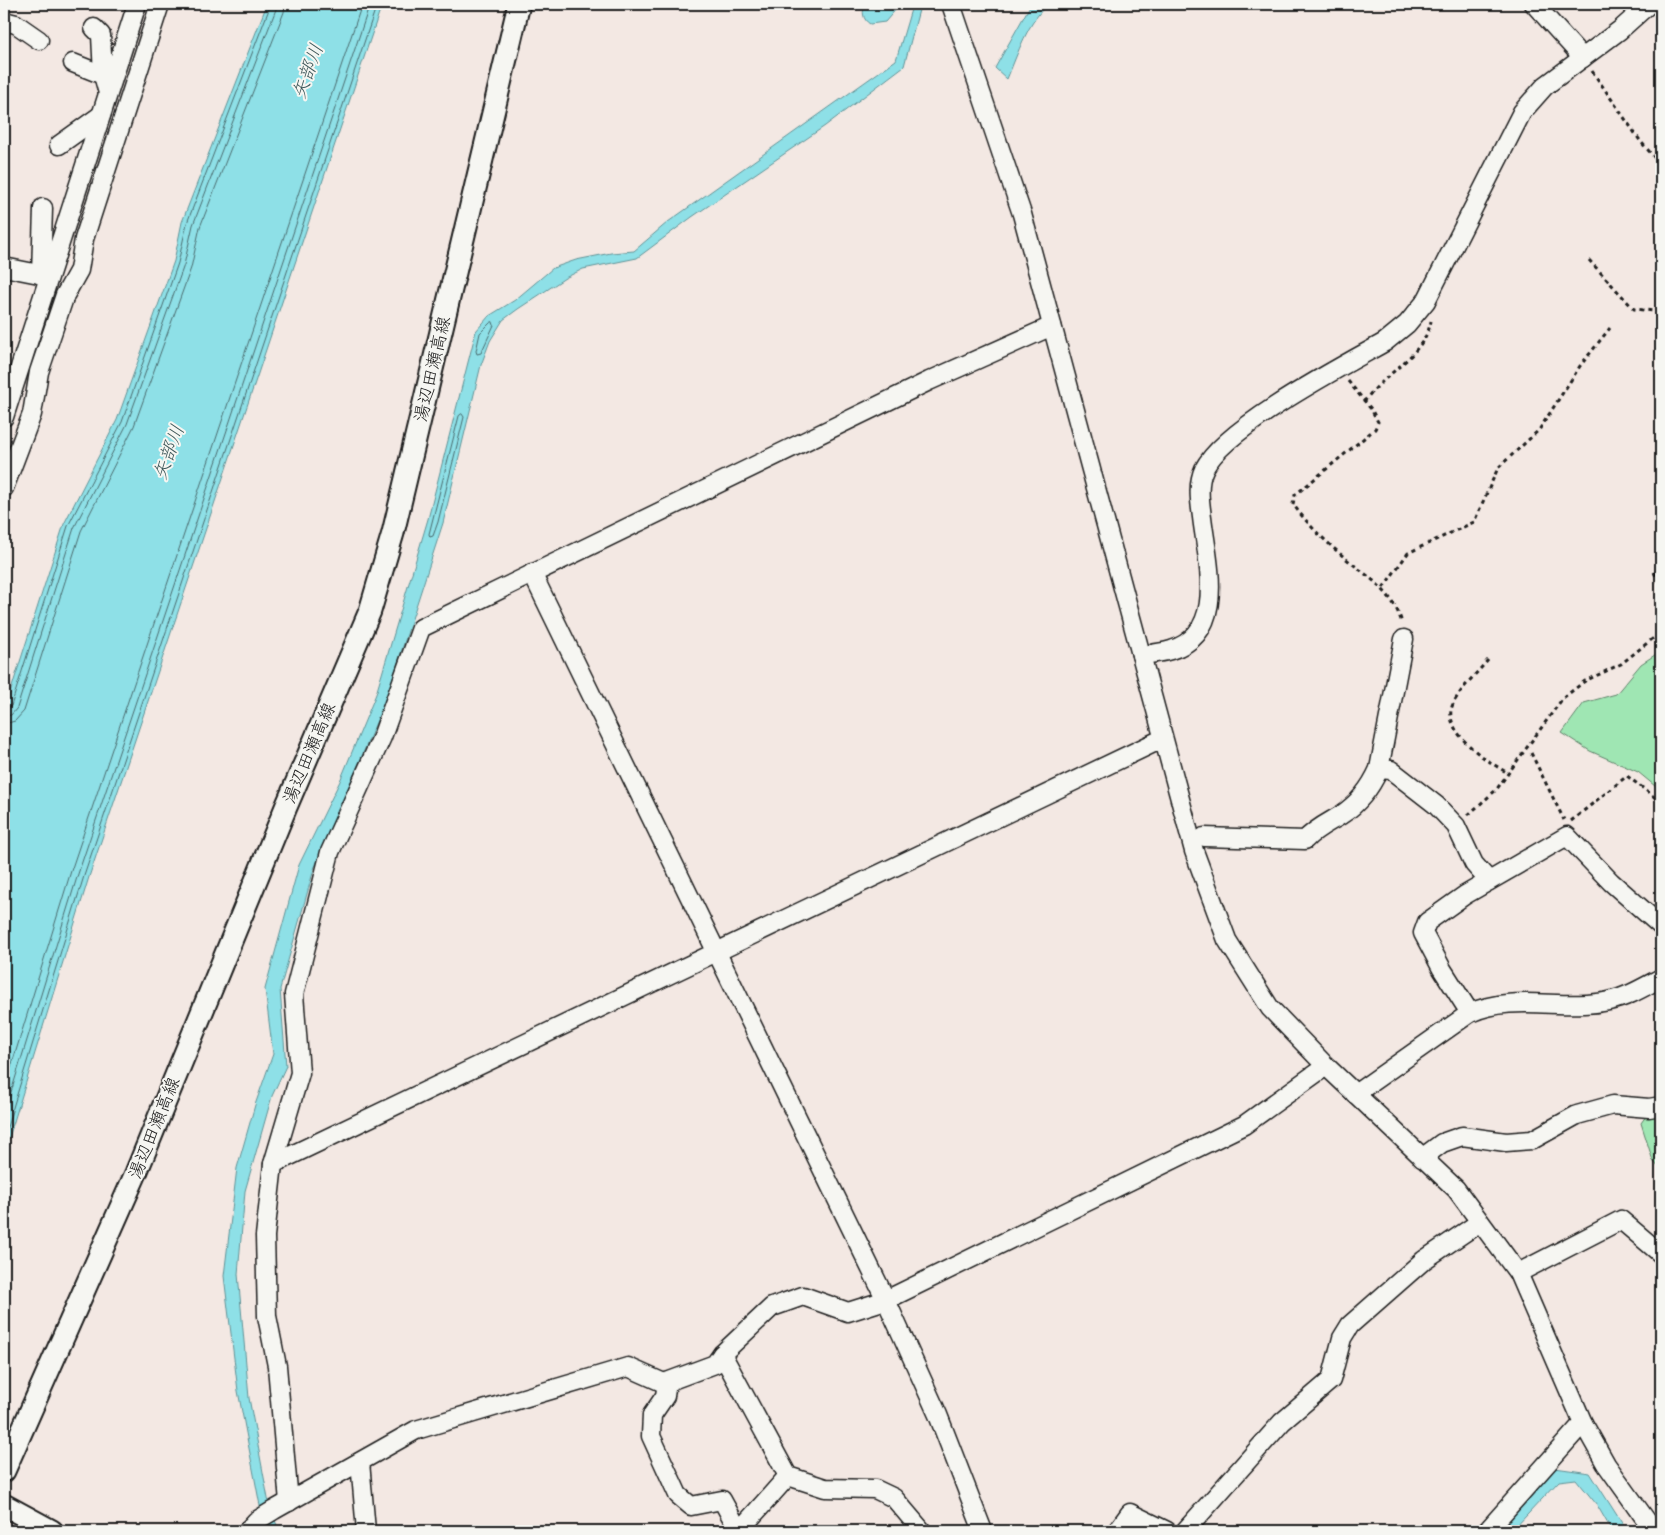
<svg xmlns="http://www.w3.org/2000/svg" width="1665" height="1535" font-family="Kalam,'Klee One',sans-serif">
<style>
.green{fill:#9fe6b3;stroke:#5e8168}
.water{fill:#8ee0e7;stroke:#609296}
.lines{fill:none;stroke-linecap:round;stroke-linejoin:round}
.shore{stroke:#4a6a6d;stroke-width:1}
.minor-casing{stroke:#1c1c1c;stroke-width:21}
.major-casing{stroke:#1c1c1c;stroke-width:25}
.path{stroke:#1c1c1c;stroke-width:3;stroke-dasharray:4 4;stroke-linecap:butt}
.minor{stroke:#f6f6f2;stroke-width:18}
.major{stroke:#f6f6f2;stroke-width:21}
.labels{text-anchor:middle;stroke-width:4;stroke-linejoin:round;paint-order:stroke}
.street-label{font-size:18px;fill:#1c1c1c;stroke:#f6f6f2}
.water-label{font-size:19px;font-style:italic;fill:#3e5759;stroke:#f6f6f2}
</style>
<rect width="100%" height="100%" fill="#f3e8e3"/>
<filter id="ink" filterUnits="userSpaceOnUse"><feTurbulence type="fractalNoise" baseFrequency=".02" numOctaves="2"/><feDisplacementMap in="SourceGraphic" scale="10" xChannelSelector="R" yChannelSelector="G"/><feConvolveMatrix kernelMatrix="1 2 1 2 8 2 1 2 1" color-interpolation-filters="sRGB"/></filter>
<g filter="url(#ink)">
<g class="green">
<path d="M1661 651V791L1638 772 1590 751 1562 733 1584 703 1616 694 1641 664Z"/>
<path d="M1649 1112 1661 1116V1170L1653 1161 1641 1123Z"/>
</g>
<g class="water">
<path d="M267 4H382L89 877 4 1154V712L64 524 117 420 174 261 182 222Z"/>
<path d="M866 4H896L897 8 885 22 870 24C863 20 861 11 866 4Z"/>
<path d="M1031 4H1048C1027 23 1018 53 1007 79L995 68Z"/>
<path d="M912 6 919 10 904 66 825 126 692 217 637 258 583 269 565 278 518 309 503 320 490 341 481 365 443 523 386 699 314 869 280 989 286 1066 272 1096 245 1191 238 1274 249 1398 269 1504 279 1531H267L261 1511 238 1391 224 1276 237 1168 255 1105 273 1054 265 989 299 865 340 781 376 694 428 519 476 331 489 316 515 300 553 268 576 260 611 253 634 251 668 222 896 60Z"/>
<path d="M1555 1468 1590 1473 1627 1531H1612L1597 1505 1576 1479 1559 1481 1512 1531H1499Z"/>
</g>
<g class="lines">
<g class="shore">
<path d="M493 322 494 325 481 353 477 354 476 351 480 333 490 323Z"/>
<path d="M462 414 464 417 438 522 433 536 430 537 429 534 459 416Z"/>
<path d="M4 710 11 706 68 526 122 422 178 263 187 223 271 4"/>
<path d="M4 716 11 715 17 708 74 528 127 424 184 265 193 225 278 4"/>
<path d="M4 724 15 721 24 711 81 531 134 426 191 268 200 227 284 12 285 4"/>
<path d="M4 1090 71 871 362 4"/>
<path d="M4 1115 78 874 370 4"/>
<path d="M4 1137 84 876 377 4"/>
</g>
<defs>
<g id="minor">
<path d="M951 4 1022 214 1194 851 1227 940 1270 1008 1326 1066 1456 1189 1518 1273 1583 1423 1606 1464 1654 1531"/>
<path d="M1534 4 1583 58"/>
<path d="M4 21 16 24 39 40"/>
<path d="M94 28 101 35 103 75 108 93"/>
<path d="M73 63 103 75"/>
<path d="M59 145 101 115"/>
<path d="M4 267 49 276"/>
<path d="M41 275 43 208"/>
<path d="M4 417 137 4"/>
<path d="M4 488 32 414 39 372 65 295 79 270 84 239 160 4"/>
<path d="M532 573 886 1300 938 1415 983 1531"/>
<path d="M1141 655C1150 654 1161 653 1171 650 1228 633 1207 561 1202 517 1200 502 1197 484 1204 469 1224 428 1342 366 1385 342L1407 324 1426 301 1522 112 1545 86 1620 30 1649 4"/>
<path d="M1379 769 1391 770 1436 805 1456 826 1474 864 1489 881"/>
<path d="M1204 837 1305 840C1316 828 1328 823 1341 815 1358 804 1371 787 1379 769L1404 639"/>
<path d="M1470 1013 1442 969 1423 933 1427 922 1465 895 1567 836 1611 882 1661 926"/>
<path d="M1355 1094 1470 1013C1514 993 1563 1011 1609 1001 1628 997 1644 987 1661 978"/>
<path d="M1422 1158 1442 1143 1462 1136 1506 1142 1532 1140 1577 1115 1613 1105 1649 1108 1661 1106"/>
<path d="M273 1164 1162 739"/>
<path d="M1518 1273 1621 1220 1661 1254"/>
<path d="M722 1354 788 1476 825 1488 875 1489 894 1498 922 1531"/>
<path d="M667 1382 665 1396 652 1415 651 1436 678 1495 691 1506 722 1500 739 1531"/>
<path d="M360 1462 366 1531"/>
<path d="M289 1502 277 1366 267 1316 265 1236 273 1164 300 1073 294 994 330 852 382 737 421 628 929 381 1052 326"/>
<path d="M247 1531 256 1521 274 1510 416 1430 628 1367 664 1383 715 1364 722 1354 772 1307 803 1296 848 1312 886 1300 1244 1125 1326 1066"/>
<path d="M739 1531 788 1476"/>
<path d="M1117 1531 1130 1513 1167 1531"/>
<path d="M1185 1531 1282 1422 1331 1380 1342 1338 1350 1325 1424 1260 1480 1222"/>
<path d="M1487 1531 1583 1423"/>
</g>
<g id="major">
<path d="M4 1471 136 1173 286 807 370 611 393 533 519 4"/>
<path d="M4 1505 52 1531"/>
</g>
</defs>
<use href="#minor" class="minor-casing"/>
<use href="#major" class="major-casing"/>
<g class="path">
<path d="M1592 71 1641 142 1661 165"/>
<path d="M1589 260 1634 309 1655 311 1661 307"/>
<path d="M1348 381 1371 409 1378 422 1375 429 1295 495 1293 504C1307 524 1325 541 1344 557 1369 578 1392 590 1402 623"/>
<path d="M1364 402C1384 373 1424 356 1431 321"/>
<path d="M1654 572 1661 586"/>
<path d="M1383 588 1408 553 1474 522 1498 468 1539 430 1580 366 1610 328"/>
<path d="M1488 660C1478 672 1454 695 1451 710 1447 736 1490 763 1508 773"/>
<path d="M1531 753 1564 820"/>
<path d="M1468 815 1496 790 1563 698 1585 681 1621 664 1661 632"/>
<path d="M1571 821 1627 776 1661 802"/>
</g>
<use href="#minor" class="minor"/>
<use href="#major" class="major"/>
</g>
</g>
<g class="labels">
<g class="street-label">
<text transform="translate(432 369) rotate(-77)" y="6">湯辺田瀬高線</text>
<text transform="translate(309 753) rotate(-67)" y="6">湯辺田瀬高線</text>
<text transform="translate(154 1128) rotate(-68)" y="6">湯辺田瀬高線</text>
</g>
<g class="water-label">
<text transform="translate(307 71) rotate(-70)" y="7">矢部川</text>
<text transform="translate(168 452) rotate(-70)" y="7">矢部川</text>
</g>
</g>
<rect width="1665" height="1535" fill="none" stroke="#f6f6f2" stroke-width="20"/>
<rect x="10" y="10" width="1645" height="1515" fill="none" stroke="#1c1c1c" stroke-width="2" filter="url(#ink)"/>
</svg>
